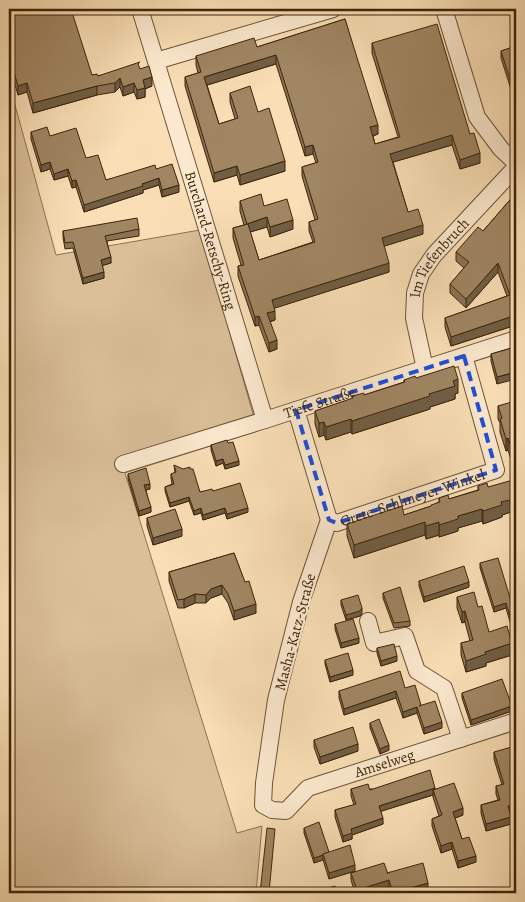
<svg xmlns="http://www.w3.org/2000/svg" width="525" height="902" font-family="Alegreya,serif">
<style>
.green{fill:#dabf99;stroke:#8c7252}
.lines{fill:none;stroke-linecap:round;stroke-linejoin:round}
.minor-casing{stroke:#6e5435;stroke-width:18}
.minor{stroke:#fcead0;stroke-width:16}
.wall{fill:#8a7355;stroke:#3f250a}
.shaded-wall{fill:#705e45;stroke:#3f250a}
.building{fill:#a08663;stroke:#3f250a}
.marked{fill:none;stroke:#1d4ed8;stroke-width:4;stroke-dasharray:10 6;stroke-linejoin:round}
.labels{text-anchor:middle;stroke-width:4.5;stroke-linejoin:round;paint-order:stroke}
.street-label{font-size:15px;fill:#3f250a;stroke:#fcead0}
</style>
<rect width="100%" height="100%" fill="#fadfb6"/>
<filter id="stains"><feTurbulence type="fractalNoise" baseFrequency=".004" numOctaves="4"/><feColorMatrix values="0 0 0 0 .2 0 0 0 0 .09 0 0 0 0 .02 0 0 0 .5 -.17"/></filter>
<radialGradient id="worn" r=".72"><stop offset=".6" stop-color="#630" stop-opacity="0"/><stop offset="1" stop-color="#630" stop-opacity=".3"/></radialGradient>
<path class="green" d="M9 83 56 255 200 230 258 431 125 473 237 833 262 826 256 893H9Z"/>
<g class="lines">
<defs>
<g id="minor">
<path id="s1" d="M140 9 265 420"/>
<path d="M444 9 477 117 501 149 516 163"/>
<path d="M156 61 333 9"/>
<path id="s2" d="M425 369 414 318 415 293 421 274 434 255 516 167"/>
<path id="s3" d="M296 410 329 520 301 602 276 700 264 783 263 805 272 810 286 811 308 788 516 721"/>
<path id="s4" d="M123 464 265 420 516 339"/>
<path id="s5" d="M329 520 337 523 496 470 464 356"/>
<path d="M368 621 374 643 405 636 417 671 444 688 461 739"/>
</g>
</defs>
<use href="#minor" class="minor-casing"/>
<use href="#minor" class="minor"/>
</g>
<g class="wall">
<path d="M9 9 92 75 98 76 140 69 152 86 145 89V97L137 99 134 92 123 96 120 87 115 92 97 95 33 113 27 92 18 95 9 64Z"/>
<path d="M345 19 378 134 373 136 375 144 398 137 372 53V43L470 134 480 163 460 169 452 145 393 162 408 212 423 234 384 246 389 272 274 308 275 320 270 322 277 349 269 352 259 325 255 326 238 276V266L241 265 233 238V228L244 225 240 211V201L264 206 293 229 270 237 267 227 250 232 259 260 313 242 309 231V222L315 220 302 176V167L316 163 313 154 305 156 276 64 207 85 219 124 235 119 230 102V93L258 112 285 171 240 185 237 175 214 182 185 86V77L198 73 196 65V56L257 47Z"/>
<path d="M516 46V105L501 58V51Z"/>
<path d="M31 132 50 136 86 158 106 180 156 169 179 192 162 197 159 185 143 190V193L84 212 76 187 72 188 68 176 54 180 50 169 41 172 31 139Z"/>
<path d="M516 193V325L451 346 445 327V318L507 296 498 272 466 308 450 293V284L464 268 456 261V252L483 231Z"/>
<path d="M139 229V236L107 241 111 263 102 265 104 278 83 284 73 248 65 249 63 237V231Z"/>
<path d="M515 347 497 384 491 361V354Z"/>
<path d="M416 378 458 393 455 394V399L430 407V409L352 434 351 432 326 440 324 435 319 437 315 424V411L352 399V396L364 395 404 382V380Z"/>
<path d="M516 403 512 463 508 450 506 451 500 432V423L498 419V406Z"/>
<path d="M228 443 239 465 225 469 223 463 216 466 211 450V445Z"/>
<path d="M174 465 200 492 213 491 248 512 227 519 225 513 203 520 201 513 194 515 189 501 170 507 165 491V487L172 484 171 478V474L175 473Z"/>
<path d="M128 474 150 489 146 490 151 512 139 516 128 479Z"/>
<path d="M478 486 488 487 514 506V511L502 515V517L483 524 482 521 458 528V531L439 537V535L426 539 425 535 354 558 347 536V524L404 515 431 506 439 502V498L449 499 478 490Z"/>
<path d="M147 518 182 536 153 545 147 526Z"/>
<path d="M234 553 256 613 234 620 228 603 222 594 211 598 206 603H195L184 608H178L169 581V572Z"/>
<path d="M480 563 511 601 516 600V624L511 625 506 608 494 612 480 568Z"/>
<path d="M419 581 469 587 424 602 419 586Z"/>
<path d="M383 593 410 621V626L394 628 383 598Z"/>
<path d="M457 597 478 607 489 632 512 655 486 663V666L466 672 461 655V643L470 641 465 622 462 623 457 608Z"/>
<path d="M341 600 362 613 360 616 346 620 341 605Z"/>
<path d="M335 624 359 643 341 648 335 629Z"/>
<path d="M515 636H516V652L515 649Z"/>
<path d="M377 648 397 661 381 666 377 653Z"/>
<path d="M325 660 353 675 330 682 325 664Z"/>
<path d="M405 688 442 728 424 734 417 713 403 718 396 698 344 715 339 698V691Z"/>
<path d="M462 693 512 711 471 725 462 698Z"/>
<path d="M370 723 389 750 380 754 370 728Z"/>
<path d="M314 740 358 751 320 764 314 747Z"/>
<path d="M494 752 516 811 510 813 511 824 486 831 481 813V805L498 800 496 794V786L502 785 494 759Z"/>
<path d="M351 789H435L463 815 455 818 462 839 476 862 458 868 452 849 441 853 432 826V819L439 816 433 797V795L381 811 383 824 352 835V839L343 842 335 817V810L354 805 351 796Z"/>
<path d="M304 828 329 852 355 871 329 879 323 860 314 863 304 833Z"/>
<path d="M351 873H387L428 890 418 893H391L389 887 370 893H355L351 880Z"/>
</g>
<g class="shaded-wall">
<path d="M276 55V64L204 86V77Z"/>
<path d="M152 77V86L145 89V97L137 99V90L143 80Z"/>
<path d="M120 78V87L115 92V83Z"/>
<path d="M27 83V92L18 95V86Z"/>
<path d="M134 83V92L123 96V87Z"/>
<path d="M97 86V95L33 113V103Z"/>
<path d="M378 125V134L370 137V127Z"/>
<path d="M452 135V145L390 163V154Z"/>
<path d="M313 145V154L305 156V147Z"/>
<path d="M480 153V163L460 169V160Z"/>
<path d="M285 161V171L240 185V175Z"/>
<path d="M50 162V169L41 172V165Z"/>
<path d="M237 166V175L214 182V173Z"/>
<path d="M68 169V176L54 180V174Z"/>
<path d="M159 178V185L143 190V193L84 212V205L142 184Z"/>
<path d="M76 180V187L72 188V181Z"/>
<path d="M179 185V192L162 197V190Z"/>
<path d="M267 217V227L247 233V224Z"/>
<path d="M293 220V229L270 237V227Z"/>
<path d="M423 225V234L382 247V238Z"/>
<path d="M111 257V263L101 266V260Z"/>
<path d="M389 263V272L272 309V300Z"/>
<path d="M498 263V272L466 308V299Z"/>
<path d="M104 272V278L83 284V278Z"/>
<path d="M275 311V320L267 322V313Z"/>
<path d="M516 315V325L451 346V337Z"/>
<path d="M259 316V325L255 326V317Z"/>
<path d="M277 340V349L269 352V343Z"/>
<path d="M516 372V379L497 384V377Z"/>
<path d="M458 379V393L455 394V399L430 407V409L352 434V421L429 394 453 381Z"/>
<path d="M351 419V432L326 440V427Z"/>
<path d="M324 422V435L319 437V423Z"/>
<path d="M508 438V450L506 451V439Z"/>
<path d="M516 449V462L512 463V450Z"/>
<path d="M223 459V463L216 466V461Z"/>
<path d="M239 461V465L225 469V465Z"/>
<path d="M150 484V489L144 490V485Z"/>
<path d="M516 493V506H514V511L502 515V517L483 524V511L501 502 512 494Z"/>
<path d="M189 497V501L170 507V503Z"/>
<path d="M151 507V512L139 516V511Z"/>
<path d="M201 508V513L194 515V511Z"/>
<path d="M225 508V513L203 520V515Z"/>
<path d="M248 508V512L227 519V514Z"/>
<path d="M482 509V521L458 528V531L439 537V525L458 516Z"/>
<path d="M425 522V535L354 558V545Z"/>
<path d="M439 522V535L426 539V526Z"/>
<path d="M182 529V536L153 545V538Z"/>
<path d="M469 582V587L424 602V597Z"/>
<path d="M222 585V594L211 598 206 603V595L211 589Z"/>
<path d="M195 594V603L184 608V599Z"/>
<path d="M506 603V608L494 612V607Z"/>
<path d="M256 604V613L234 620V611Z"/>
<path d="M362 608V613L360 616 346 620V615Z"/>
<path d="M465 611V622L462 623V612Z"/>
<path d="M516 619V624L511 625V620Z"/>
<path d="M359 638V643L341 648V643Z"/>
<path d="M512 643V655L486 663V666L466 672V661L485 652Z"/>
<path d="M397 656V661L381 666V661Z"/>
<path d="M353 670V675L330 682V677Z"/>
<path d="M396 691V698L344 715V709Z"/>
<path d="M512 706V711L471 725V720Z"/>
<path d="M417 707V713L403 718V712Z"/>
<path d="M442 722V728L424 734V728Z"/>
<path d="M358 744V751L320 764V757Z"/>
<path d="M389 745V750L380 754V749Z"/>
<path d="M435 788V794L433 790V795L379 812V806Z"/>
<path d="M516 804V811L508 814V806Z"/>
<path d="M463 808V815L453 819V812Z"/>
<path d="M511 817V824L486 831V824Z"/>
<path d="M383 818V824L352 835V839L343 842V836L351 829Z"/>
<path d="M452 842V849L441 853V846Z"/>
<path d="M323 855V860L314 863V858Z"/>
<path d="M476 856V862L458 868V861Z"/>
<path d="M355 865V871L329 879V873Z"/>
<path d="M389 880V887L370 893H357V890Z"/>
<path d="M428 883V890L418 893H393Z"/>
</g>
<g class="building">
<path d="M9 9H71L92 75 97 74 98 76 140 62 138 64 140 69 149 66 152 77 143 80 145 88 137 90 134 83 123 87 120 78 115 83 97 86 33 103 27 83 18 86 9 55Z"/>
<path d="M345 19 378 125 370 127 375 144 400 137 372 43 437 24 470 134 474 133 480 153 460 160 452 135 390 154 408 212 418 209 423 225 382 238 389 263 272 300 275 311 267 313 277 340 269 343 259 316 255 317 238 266 244 265 233 228 248 224 259 260 315 242 309 222 318 219 302 167 318 162 313 145 305 147 276 55 204 77 219 124 238 118 230 93 250 86 258 112 269 108 285 161 240 175 237 166 214 173 185 77 201 72 196 56 254 38 257 47Z"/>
<path d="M516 46V98L501 51Z"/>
<path d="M47 127 50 136 76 128 86 158 98 155 106 180 155 165 156 169 172 164 179 185 162 190 159 178 142 184 143 186 84 205 76 180 72 181 68 169 54 174 50 162 41 165 31 132Z"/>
<path d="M516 193V315L451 337 445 318 510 295 498 263 466 299 450 284 469 262 456 252 478 227 483 231Z"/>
<path d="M261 194 264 206 287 199 293 220 270 227 267 217 247 224 240 201Z"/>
<path d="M137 218 139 229 105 236 111 257 101 260 104 272 83 278 73 242 65 243 63 231Z"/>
<path d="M515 347V348H516V372L497 377 491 354Z"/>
<path d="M454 366 458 379 453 381 455 386 429 394 430 396 352 421 351 419 326 427 324 422 319 423 315 411 353 398 352 396 364 393V395L405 382 404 380 415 376 416 378Z"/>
<path d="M515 401 516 403V449L512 450 508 438 506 439 500 419 502 418 498 406Z"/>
<path d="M227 440 228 443 233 442 239 461 225 465 223 459 216 461 211 445Z"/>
<path d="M174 465 183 469 190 467V469H193L200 492 212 489 213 491 240 483 248 508 227 514 225 508 203 515 201 508 194 511 189 497 170 503 165 487 174 484 171 474 176 472Z"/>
<path d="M146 468 150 484 144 485 151 507 139 511 128 474Z"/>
<path d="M513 480 516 493 512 494 514 499 501 502 502 505 483 511 482 509 458 516V519L439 525V522L426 526 425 522 354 545 347 524 402 506 404 515 431 506V505L440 502 439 498 448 495 449 499 479 490 478 486 487 483 488 487Z"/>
<path d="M175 509 182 529 153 538 147 518Z"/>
<path d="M234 553 245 582 249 581 256 604 234 611 228 594 222 585 211 589 206 595 195 594 184 599 178 600 169 572Z"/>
<path d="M498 558 511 601 516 600V619L511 620 506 603 494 607 480 563Z"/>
<path d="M464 566 469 582 424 597 419 581Z"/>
<path d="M400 587 410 621 394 623 383 593Z"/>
<path d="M474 592 478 607 482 606 489 632 507 626 512 643 485 652 486 654 466 661 461 643 473 640 465 611 462 612 457 597Z"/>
<path d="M358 595 362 608 360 611 346 615 341 600Z"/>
<path d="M353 619 359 638 341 643 335 624Z"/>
<path d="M394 644 397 656 381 661 377 648Z"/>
<path d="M348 653 353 670 330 677 325 660Z"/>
<path d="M400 671 405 688 415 685 421 705 419 706 435 701 442 722 424 728 417 707 403 712 396 691 344 709 339 691Z"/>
<path d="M502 679 512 706 471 720 462 693Z"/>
<path d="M379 719 389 745 380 749 370 723Z"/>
<path d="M353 727 358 744 320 757 314 740Z"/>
<path d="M515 746 516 751V780L514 781 516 788V804L508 806 511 817 486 824 481 805 500 800 496 786 504 784 494 752Z"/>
<path d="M430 770 435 788 379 806 383 818 351 829 352 833 343 836 335 810 356 804 351 789 368 784 370 790Z"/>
<path d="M454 783 463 808 453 812 462 839 469 837 476 856 458 861 452 842 441 846 432 819 442 815 433 790Z"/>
<path d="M319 822 329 852 323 854V855L314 858 304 828Z"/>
<path d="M267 828 275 829 269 893H260Z"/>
<path d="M350 845 355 865 329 873 323 854Z"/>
<path d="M384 863 388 874 387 873 423 863 428 883 393 893 389 880 357 890 351 873Z"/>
<path d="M335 886 337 893H311Z"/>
</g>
<path class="marked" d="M464 356 496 470 337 523 329 520 296 410Z"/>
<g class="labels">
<g class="street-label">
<text dy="5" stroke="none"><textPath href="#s1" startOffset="242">Burchard-Retschy-Ring</textPath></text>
<text dy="5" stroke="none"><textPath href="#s2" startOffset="120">Im Tiefenbruch</textPath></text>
<text dy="5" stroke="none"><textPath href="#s4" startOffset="206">Tiefe Straße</textPath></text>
<text dy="5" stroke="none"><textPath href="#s5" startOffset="88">Grete-Sehlmeyer-Winkel</textPath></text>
<text transform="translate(295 632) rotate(-75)" y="5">Masha-Katz-Straße</text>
<text dy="5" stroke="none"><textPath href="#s3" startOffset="545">Amselweg</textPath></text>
</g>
</g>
<rect width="525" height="902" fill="none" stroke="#fadfb6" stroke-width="30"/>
<rect x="10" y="10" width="505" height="882" fill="none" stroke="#3f250a" stroke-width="2.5"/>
<rect x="15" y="15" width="495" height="872" fill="none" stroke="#3f250a"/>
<rect width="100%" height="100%" filter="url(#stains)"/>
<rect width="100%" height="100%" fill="url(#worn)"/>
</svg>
